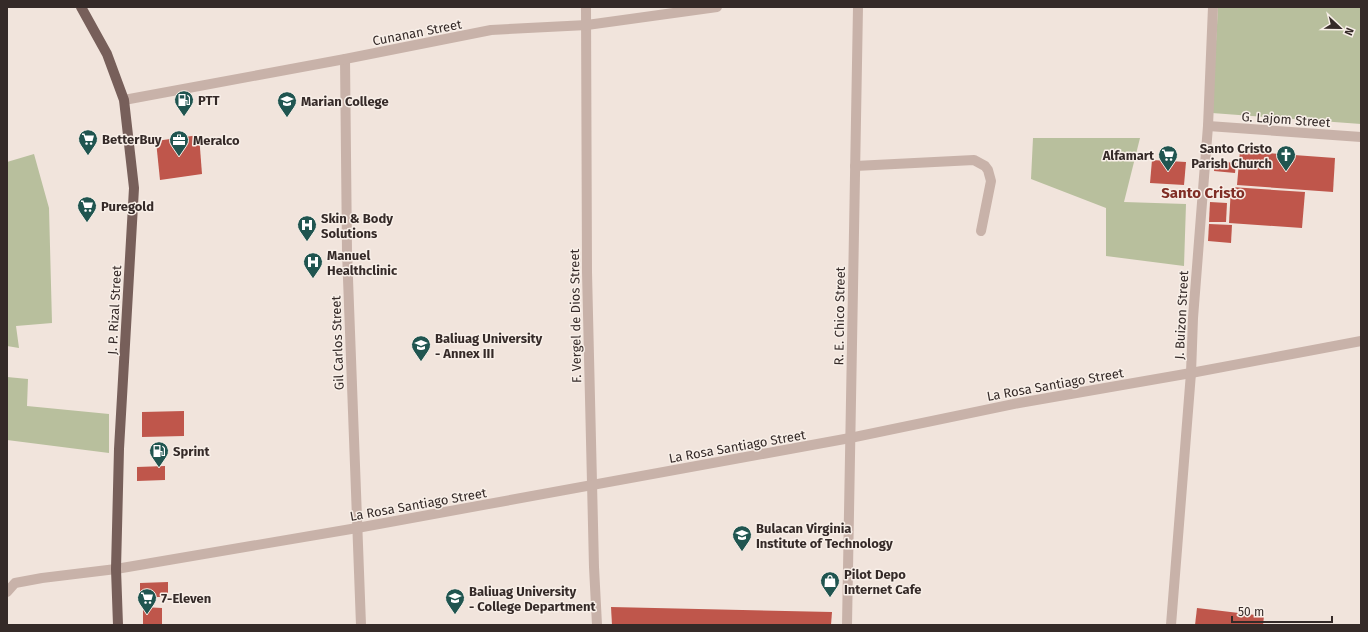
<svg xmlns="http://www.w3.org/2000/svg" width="1368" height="632" font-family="'Fira Sans',sans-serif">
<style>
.green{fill:#b8bf9d}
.building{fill:#bf564b}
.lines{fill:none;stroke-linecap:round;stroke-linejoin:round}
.street{stroke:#c8b2a9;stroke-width:10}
.primary{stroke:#775f5a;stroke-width:10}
.labels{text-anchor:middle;stroke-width:3;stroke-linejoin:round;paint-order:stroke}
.street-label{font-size:13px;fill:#352a28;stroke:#f8efe8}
.poi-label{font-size:13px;font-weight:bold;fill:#352a28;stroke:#f8efe8;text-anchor:start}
.quarter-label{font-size:15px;font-weight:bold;fill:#802e26;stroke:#f8efe8}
</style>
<rect width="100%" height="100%" fill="#f1e4dc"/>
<g class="green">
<path d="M1218 7H1361V124L1212 113Z"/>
<path d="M1033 138H1140L1124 202 1186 204 1184 266 1106 256V208L1031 179Z"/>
<path d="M34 154 49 208 52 323 16 326 19 348 7 346V162Z"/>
<path d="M7 377 28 379 27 406 109 414V453L7 440Z"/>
</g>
<g class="building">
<path d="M199 135 202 174 160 180 156 141Z"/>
<path d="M1240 151 1335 158 1333 192 1237 185Z"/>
<path d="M1152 160 1186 162 1184 185 1150 183Z"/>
<path d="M1215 161 1236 163 1235 173 1214 171Z"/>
<path d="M1231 187 1305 192 1302 228 1229 223Z"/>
<path d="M1210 202 1227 203 1226 222H1209Z"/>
<path d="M1209 224 1232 225 1231 243 1208 241Z"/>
<path d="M184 411V436L142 437V412Z"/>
<path d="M165 466V480L137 481V467Z"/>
<path d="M168 582V597H140V583Z"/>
<path d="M143 607 162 608V625H143Z"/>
<path d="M611 607 832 612 831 625H612Z"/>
<path d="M1197 608 1264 616 1263 625H1195Z"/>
</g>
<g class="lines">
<g class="street">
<path d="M586 7 587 272 594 567 597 625"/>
<path d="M345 59 347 252 361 625"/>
<path d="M124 100 345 59 491 30 587 25 717 7"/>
<path d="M1208 126 1361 137"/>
<path d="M855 166 974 160 985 166 988 170 991 181 981 231"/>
<path d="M7 592 15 583 42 578 116 569 357 528 850 438 1019 403 1191 373 1361 341"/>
<path d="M847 625 858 7"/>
<path d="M1171 625 1191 373 1193 318 1208 126 1213 7"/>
</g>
<path class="primary" d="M81 7 107 54 124 100 134 188 119 449 116 569 118 625"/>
</g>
<defs>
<symbol id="fuel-pin" viewBox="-11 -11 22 30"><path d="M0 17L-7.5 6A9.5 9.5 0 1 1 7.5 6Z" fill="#205550" stroke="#f8efe8"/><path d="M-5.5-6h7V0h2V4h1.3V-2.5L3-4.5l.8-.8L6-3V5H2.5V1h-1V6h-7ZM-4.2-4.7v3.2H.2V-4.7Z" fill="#fff"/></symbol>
<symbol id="university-pin" viewBox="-11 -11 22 30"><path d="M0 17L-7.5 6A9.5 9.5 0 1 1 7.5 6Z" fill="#205550" stroke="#f8efe8"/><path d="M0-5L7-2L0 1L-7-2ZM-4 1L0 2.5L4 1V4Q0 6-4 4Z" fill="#fff"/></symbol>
<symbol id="supermarket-pin" viewBox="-11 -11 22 30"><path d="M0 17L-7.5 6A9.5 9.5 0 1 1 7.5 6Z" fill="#205550" stroke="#f8efe8"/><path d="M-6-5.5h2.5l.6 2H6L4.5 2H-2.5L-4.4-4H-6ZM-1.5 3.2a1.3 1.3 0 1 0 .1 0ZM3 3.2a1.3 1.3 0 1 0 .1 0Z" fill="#fff"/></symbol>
<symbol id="office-pin" viewBox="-11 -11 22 30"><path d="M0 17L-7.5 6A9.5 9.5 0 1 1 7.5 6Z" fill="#205550" stroke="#f8efe8"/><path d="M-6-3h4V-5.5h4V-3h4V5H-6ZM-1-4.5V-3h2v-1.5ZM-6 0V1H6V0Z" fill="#fff"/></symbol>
<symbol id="church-pin" viewBox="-11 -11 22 30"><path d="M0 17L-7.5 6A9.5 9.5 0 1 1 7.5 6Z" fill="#205550" stroke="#f8efe8"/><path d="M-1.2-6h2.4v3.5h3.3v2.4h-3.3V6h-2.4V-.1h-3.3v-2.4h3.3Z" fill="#fff"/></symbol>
<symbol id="hospital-pin" viewBox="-11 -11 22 30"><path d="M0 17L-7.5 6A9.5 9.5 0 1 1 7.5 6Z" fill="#205550" stroke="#f8efe8"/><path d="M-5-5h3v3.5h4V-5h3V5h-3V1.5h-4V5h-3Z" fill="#fff"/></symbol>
<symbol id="school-pin" viewBox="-11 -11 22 30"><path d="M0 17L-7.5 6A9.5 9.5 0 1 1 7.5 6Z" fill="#205550" stroke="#f8efe8"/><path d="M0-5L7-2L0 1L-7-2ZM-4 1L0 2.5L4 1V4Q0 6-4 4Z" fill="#fff"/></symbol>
<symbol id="shop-pin" viewBox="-11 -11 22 30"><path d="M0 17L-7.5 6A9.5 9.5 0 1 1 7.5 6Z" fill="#205550" stroke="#f8efe8"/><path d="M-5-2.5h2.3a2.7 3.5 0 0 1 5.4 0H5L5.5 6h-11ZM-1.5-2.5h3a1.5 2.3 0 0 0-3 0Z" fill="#fff"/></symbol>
</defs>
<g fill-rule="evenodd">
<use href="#fuel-pin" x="173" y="89" width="22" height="30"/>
<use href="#university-pin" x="276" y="90" width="22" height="30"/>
<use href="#supermarket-pin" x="77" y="128" width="22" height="30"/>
<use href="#office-pin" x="168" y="129" width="22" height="30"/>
<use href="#supermarket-pin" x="1157" y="144" width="22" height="30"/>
<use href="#church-pin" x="1275" y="144" width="22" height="30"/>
<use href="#supermarket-pin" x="76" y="195" width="22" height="30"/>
<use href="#hospital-pin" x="296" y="214" width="22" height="30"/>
<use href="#hospital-pin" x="302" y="251" width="22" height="30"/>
<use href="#university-pin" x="410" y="334" width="22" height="30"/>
<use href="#fuel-pin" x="148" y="440" width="22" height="30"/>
<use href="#school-pin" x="731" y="524" width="22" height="30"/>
<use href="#shop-pin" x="819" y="570" width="22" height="30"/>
<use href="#supermarket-pin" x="136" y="587" width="22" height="30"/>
<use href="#university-pin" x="444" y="587" width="22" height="30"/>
</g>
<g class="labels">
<g class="street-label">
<text transform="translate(417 32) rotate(-11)" y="5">Cunanan Street</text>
<text transform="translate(1286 119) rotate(4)" y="5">G. Lajom Street</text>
<text transform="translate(114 310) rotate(-87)" y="5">J. P. Rizal Street</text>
<text transform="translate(1181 315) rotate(-87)" y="5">J. Buizon Street</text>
<text transform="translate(575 316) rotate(-91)" y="5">F. Vergel de Dios Street</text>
<text transform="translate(839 316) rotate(-89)" y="5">R. E. Chico Street</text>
<text transform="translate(337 343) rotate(-92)" y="5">Gil Carlos Street</text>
<text transform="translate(1055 384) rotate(-10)" y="5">La Rosa Santiago Street</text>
<text transform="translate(737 446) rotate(-10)" y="5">La Rosa Santiago Street</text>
<text transform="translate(418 504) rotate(-10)" y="5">La Rosa Santiago Street</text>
</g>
<g class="poi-label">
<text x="198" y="105">PTT</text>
<text x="301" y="106">Marian College</text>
<text x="102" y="144">BetterBuy</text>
<text x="193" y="145">Meralco</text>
<text x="1272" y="153" text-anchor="end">Santo Cristo<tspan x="1272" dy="15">Parish Church</tspan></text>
<text x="1154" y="160" text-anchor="end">Alfamart</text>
<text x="101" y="211">Puregold</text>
<text x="321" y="223">Skin &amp; Body<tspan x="321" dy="15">Solutions</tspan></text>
<text x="327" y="260">Manuel<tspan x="327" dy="15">Healthclinic</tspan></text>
<text x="435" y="343">Baliuag University<tspan x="435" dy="15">- Annex III</tspan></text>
<text x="173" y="456">Sprint</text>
<text x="756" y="533">Bulacan Virginia<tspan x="756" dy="15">Institute of Technology</tspan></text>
<text x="844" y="579">Pilot Depo<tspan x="844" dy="15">Internet Cafe</tspan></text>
<text x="469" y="596">Baliuag University<tspan x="469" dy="15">- College Department</tspan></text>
<text x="161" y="603">7-Eleven</text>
</g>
<g class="quarter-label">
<text x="1203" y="198">Santo Cristo</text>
</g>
</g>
<rect width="1368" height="632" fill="none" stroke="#352a28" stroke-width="16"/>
<g transform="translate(1340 28) rotate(112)" stroke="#f8efe8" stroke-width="3" paint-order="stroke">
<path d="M0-3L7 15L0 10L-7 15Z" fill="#352a28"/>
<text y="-6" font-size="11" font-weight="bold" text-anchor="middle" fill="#352a28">N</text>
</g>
<path d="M1232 616v6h100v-6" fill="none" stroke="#352a28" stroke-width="2"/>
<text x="1238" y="616" font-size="12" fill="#352a28" stroke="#f8efe8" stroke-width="3" paint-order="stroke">50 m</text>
</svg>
